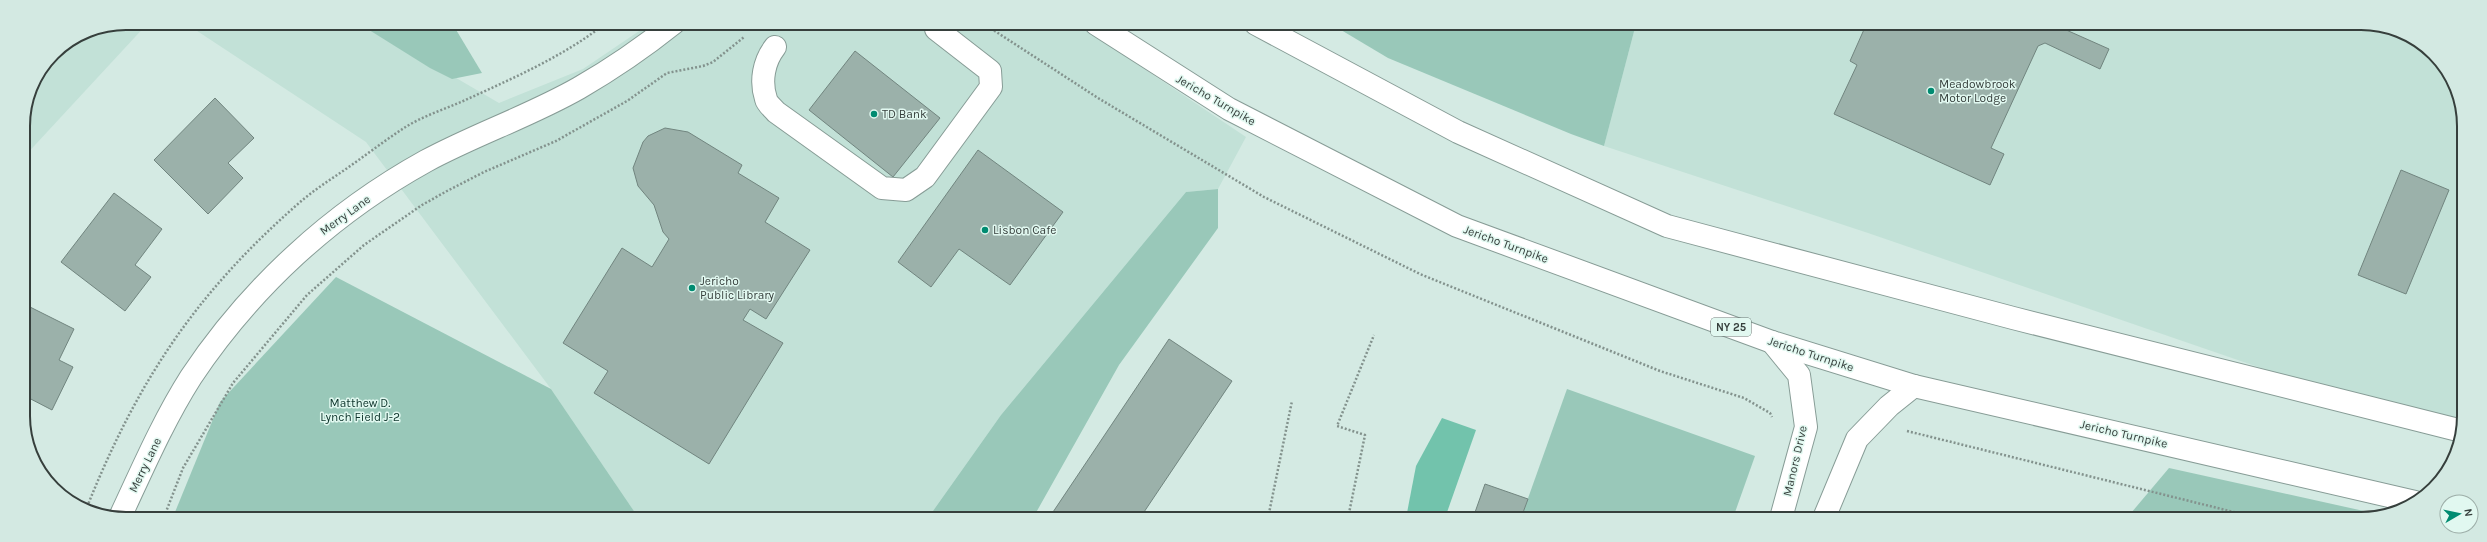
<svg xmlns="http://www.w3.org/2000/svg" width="2487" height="542" font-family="Karla,sans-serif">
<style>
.built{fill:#c2e1d7}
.green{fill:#99c8b9}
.water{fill:#72c3ac}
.building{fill:#9bb1aa;stroke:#71857f}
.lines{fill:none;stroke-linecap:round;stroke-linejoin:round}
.minor-casing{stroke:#879c96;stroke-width:24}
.major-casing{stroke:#879c96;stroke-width:24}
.path{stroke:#83928d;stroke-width:2.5;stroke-dasharray:2 2;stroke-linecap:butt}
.minor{stroke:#fff;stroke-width:22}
.major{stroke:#fff;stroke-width:22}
.poi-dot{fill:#008b71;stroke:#e1f8f0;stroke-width:1.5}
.labels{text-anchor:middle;stroke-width:3;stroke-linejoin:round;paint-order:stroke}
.shield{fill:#e1f8f0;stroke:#697672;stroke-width:1}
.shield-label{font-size:11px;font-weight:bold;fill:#363f3c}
.poi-label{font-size:12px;fill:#363f3c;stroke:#e1f8f0;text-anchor:start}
.street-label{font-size:12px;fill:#363f3c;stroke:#e1f8f0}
.park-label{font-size:12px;fill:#0b3229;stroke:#e1f8f0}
.rim{fill:none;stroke:#363f3c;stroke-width:2}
</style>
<rect width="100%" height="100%" fill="#d4eae3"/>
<g class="built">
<path d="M126 23H148L23 158V120L34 81 53 53 87 31Z"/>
<path d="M185 23H362L499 103 583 69 651 23 1077 24 1246 137 1218 189 1186 192 1001 415 928 518 638 517 551 389 366 142Z"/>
<path d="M1636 24 2381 25 2434 53 2462 106V425L2296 380 1868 233 1604 146Z"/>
</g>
<g class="green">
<path d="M358 23H452L482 73 452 79 430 68Z"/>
<path d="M1331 24H1636L1604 146 1571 134 1388 58Z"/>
<path d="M1218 189V228L1119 365 1033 518H928L1001 415 1186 192Z"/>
<path d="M336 277 551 389 638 517H173L220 402Z"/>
<path d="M1567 389 1755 456 1733 518H1521Z"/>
<path d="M2169 468 2382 515 2367 519H2126Z"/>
</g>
<path class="water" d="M1442 418 1476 430 1445 518H1406L1416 466Z"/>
<g class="building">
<path d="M1866 25H2055L2109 49 2100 69 2045 43 2038 46 1991 148 2004 154 1990 185 1834 114 1857 65 1850 61Z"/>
<path d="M855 51 940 118 893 177 809 110Z"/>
<path d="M215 98 254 138 228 163 243 178 208 214 154 160Z"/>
<path d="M665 128 688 132 742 165 738 173 779 198 765 222 810 250 766 319 750 309 743 320 783 343 709 464 594 393 608 371 563 343 622 248 652 267 669 239 663 232 654 205 638 186 633 168 643 142 648 136Z"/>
<path d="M978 150 1063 212 1010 285 959 249 931 287 898 262Z"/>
<path d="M2401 170 2449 190 2406 294 2358 275Z"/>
<path d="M114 193 162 229 135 265 151 277 125 311 61 262Z"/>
<path d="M24 304 74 329 59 360 73 367 52 410 25 396Z"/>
<path d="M1169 339 1232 381 1140 518H1049Z"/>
<path d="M1485 484 1528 499 1521 518H1473Z"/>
</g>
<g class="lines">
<defs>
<g id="minor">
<path d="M775 47C764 61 760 81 766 99 767 104 773 108 776 112L882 188 906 190 925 177 991 87 990 71 936 29"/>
<path d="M1772 342 1799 375 1806 427 1781 518"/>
<path d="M120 517C142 470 163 421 191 377 251 287 332 213 426 161 476 134 530 116 579 88 612 69 644 47 674 23"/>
<path d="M1824 518 1857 439 1889 406 1914 386"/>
</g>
<g id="major">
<path d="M1096 24 1229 109 1457 226 1772 342 1914 386 2415 502"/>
<path d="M1256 24 1458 132 1667 226 2013 318 2462 431"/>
</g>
</defs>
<use href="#minor" class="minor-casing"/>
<use href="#major" class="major-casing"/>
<g class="path">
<path d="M984 24 1098 98 1264 197 1420 274 1660 371 1744 398 1770 413 1772 417"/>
<path d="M1907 431 2262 519"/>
<path d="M87 507C138 380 196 293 299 203 316 188 335 177 353 164 370 152 387 139 404 128 421 117 442 110 461 102 511 79 563 57 606 23"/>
<path d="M164 517 183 468 233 383 307 295 364 245 422 205 447 191 484 172 556 141 627 101 667 73 703 66 713 62 744 37"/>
<path d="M1268 518 1292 401"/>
<path d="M1348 518 1365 435 1337 426 1374 335"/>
</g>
<use href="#minor" class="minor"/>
<use href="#major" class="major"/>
</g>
<g class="poi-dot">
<circle cx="1931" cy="91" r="4"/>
<circle cx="874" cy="114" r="4"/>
<circle cx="985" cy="230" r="4"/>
<circle cx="692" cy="288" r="4"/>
</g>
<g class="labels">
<rect class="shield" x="1711" y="318" width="40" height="18" rx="3"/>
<g class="shield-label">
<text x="1731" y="331">NY 25</text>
</g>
<g class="poi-label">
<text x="1939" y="88">Meadowbrook<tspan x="1939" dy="14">Motor Lodge</tspan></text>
<text x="882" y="118">TD Bank</text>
<text x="993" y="234">Lisbon Cafe</text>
<text x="700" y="285">Jericho<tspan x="700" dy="14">Public Library</tspan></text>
</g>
<g class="street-label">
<text transform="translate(1216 100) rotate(30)" y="4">Jericho Turnpike</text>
<text transform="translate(345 215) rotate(-36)" y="4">Merry Lane</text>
<text transform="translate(1506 244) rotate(20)" y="4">Jericho Turnpike</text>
<text transform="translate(1811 354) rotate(18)" y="4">Jericho Turnpike</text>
<text transform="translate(2124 434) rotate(13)" y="4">Jericho Turnpike</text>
<text transform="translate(1795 461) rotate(-77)" y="4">Manors Drive</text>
<text transform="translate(145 465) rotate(-64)" y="4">Merry Lane</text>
</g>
<g class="park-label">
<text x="360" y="407">Matthew D.<tspan x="360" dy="14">Lynch Field J-2</tspan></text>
</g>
</g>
<path d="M0 0H2487V542H0ZM126 30H2361A96 96 0 0 1 2457 126V416A96 96 0 0 1 2361 512H126A96 96 0 0 1 30 416V126A96 96 0 0 1 126 30Z" fill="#d3e9e2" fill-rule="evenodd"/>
<path class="rim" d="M126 30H2361A96 96 0 0 1 2457 126V416A96 96 0 0 1 2361 512H126A96 96 0 0 1 30 416V126A96 96 0 0 1 126 30Z"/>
<g transform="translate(2459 514) rotate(81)"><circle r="19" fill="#e1f8f0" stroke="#9daea8"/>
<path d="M0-3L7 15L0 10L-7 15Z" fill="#008b71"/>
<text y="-6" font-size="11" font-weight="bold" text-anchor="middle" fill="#363f3c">N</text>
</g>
</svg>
